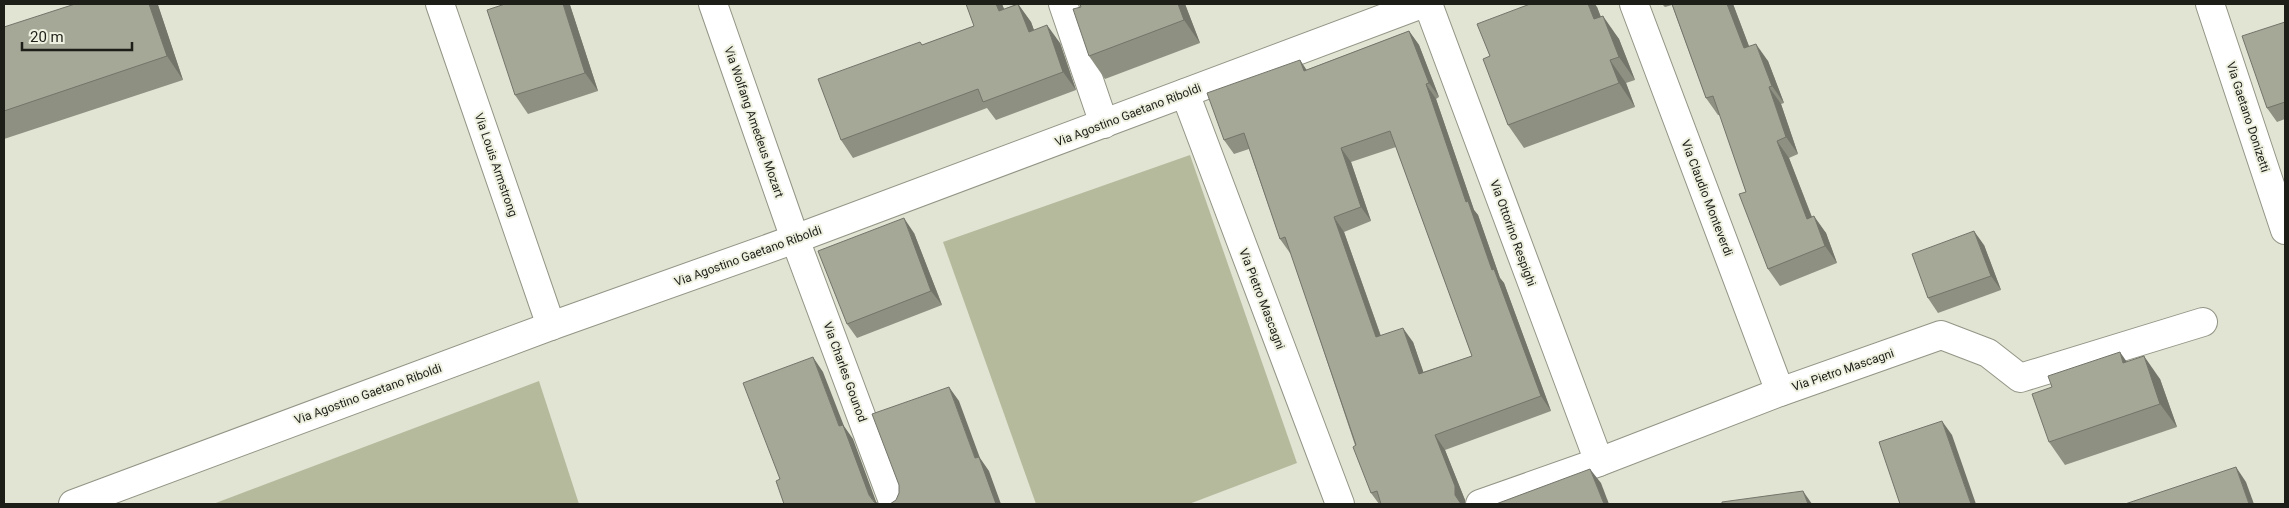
<svg xmlns="http://www.w3.org/2000/svg" width="2289" height="508" font-family="Roboto,sans-serif">
<style>
.green{fill:#b6ba9c}
.lines{fill:none;stroke-linecap:round;stroke-linejoin:round}
.minor-casing{stroke:#929585;stroke-width:30}
.minor{stroke:#fff;stroke-width:28}
.wall{fill:#8e9082;fill-rule:evenodd}
.shaded-wall{fill:#74756a}
.building{fill:#a5a797;stroke:#74756a;fill-rule:evenodd}
.labels{text-anchor:middle;stroke-width:4;stroke-linejoin:round;paint-order:stroke}
.street-label{font-size:12px;fill:#1d1e18;stroke:#eef1e0}
</style>
<rect width="100%" height="100%" fill="#e1e4d3"/>
<g class="green">
<path d="M1190 155 1297 463 1189 504H1036L943 242Z"/>
<path d="M539 381 579 504H213Z"/>
</g>
<g class="lines">
<defs>
<g id="minor">
<path d="M440 4 551 326"/>
<path d="M713 4 795 239 894 504"/>
<path d="M1063 4 1104 124"/>
<path d="M1428 4 1599 462"/>
<path d="M1634 4 1780 392"/>
<path d="M2210 4 2285 230"/>
<path d="M1185 93 1340 504"/>
<path d="M73 504 551 326 795 239 1422 4"/>
<path d="M1480 504 1599 462 1780 392 1941 335 1988 353 2020 378 2203 322"/>
</g>
</defs>
<use href="#minor" class="minor-casing"/>
<use href="#minor" class="minor"/>
</g>
<g class="wall">
<path d="M966 4H1002L1004 9 1018 4 1031 22 1034 30 1060 43 1076 90 996 120 987 108 853 158 841 140 920 42 922 45 974 26Z"/>
<path d="M1185 4 1200 43 1105 79 1089 56Z"/>
<path d="M1662 4H1733L1749 46 1768 61 1784 103 1781 104 1798 154 1789 158 1812 217 1826 233 1837 263 1780 286 1768 269 1746 192 1720 115H1718L1706 98 1672 5 1665 7Z"/>
<path d="M158 5 183 80 4 139V27Z"/>
<path d="M570 5 598 91 528 114 515 95Z"/>
<path d="M1597 7 1601 17 1619 39 1635 80 1626 83 1635 107 1524 148 1508 125 1490 56Z"/>
<path d="M2285 22V119L2277 122 2267 108Z"/>
<path d="M1409 31 1419 45 1439 97 1436 99 1474 210 1478 215 1500 278 1504 283 1551 411 1445 450 1465 500V504H1379L1371 493 1291 253H1290L1280 239 1249 149 1234 154 1224 140 1300 60 1306 70ZM1396 147 1472 356 1423 372 1413 342 1381 336 1344 232 1371 221 1351 162Z"/>
<path d="M914 233 942 305 857 338 847 324Z"/>
<path d="M1984 245 2001 290 1938 313 1928 298Z"/>
<path d="M2127 362 2160 379 2177 427 2065 465 2049 442Z"/>
</g>
<g class="shaded-wall">
<path d="M149 4H157L158 5 183 80 167 56Z"/>
<path d="M563 4H569L570 5 598 91 585 73Z"/>
<path d="M996 4H1002L1012 29 999 11Z"/>
<path d="M1018 4 1031 22 1041 50 1029 32Z"/>
<path d="M1178 4H1185L1200 43 1184 20Z"/>
<path d="M1588 4H1595L1597 7 1610 42 1594 19Z"/>
<path d="M1727 4H1733L1756 65 1744 48Z"/>
<path d="M1603 16 1619 39 1635 80 1619 57Z"/>
<path d="M1047 25 1060 43 1076 90 1063 72Z"/>
<path d="M1409 31 1419 45 1439 97 1429 83Z"/>
<path d="M1756 44 1768 61 1784 103 1772 86Z"/>
<path d="M1300 60 1310 75 1304 71Z"/>
<path d="M1610 60 1626 83 1635 107 1619 83Z"/>
<path d="M1426 84 1436 99 1474 210 1478 215 1500 278 1504 283 1551 411 1541 396 1466 202Z"/>
<path d="M1769 87 1781 104 1798 154 1786 137Z"/>
<path d="M1777 141 1789 158 1819 236 1807 219Z"/>
<path d="M1341 148 1351 162 1371 221 1361 207Z"/>
<path d="M1814 216 1826 233 1837 263 1825 246Z"/>
<path d="M1334 217 1344 232 1386 351 1376 337Z"/>
<path d="M904 218 914 233 942 305 931 291Z"/>
<path d="M1974 231 1984 245 2001 290 1991 276Z"/>
<path d="M1403 328 1413 342 1429 388 1419 374Z"/>
<path d="M2120 352 2136 375 2123 363Z"/>
<path d="M2144 356 2160 379 2177 427 2160 404Z"/>
<path d="M813 357 823 372 844 426 853 439 877 504H876L869 495 839 426Z"/>
<path d="M949 387 959 401 980 458 989 471 1001 504H996L975 458Z"/>
<path d="M1942 421 1952 435 1976 504H1971Z"/>
<path d="M1435 435 1445 450 1465 500V504H1461L1455 495Z"/>
<path d="M2236 467 2246 482 2254 504H2249Z"/>
<path d="M1590 469 1601 483 1609 504H1604Z"/>
<path d="M1803 491 1812 504H1808Z"/>
</g>
<g class="building">
<path d="M75 4H149L167 56 4 111V27Z"/>
<path d="M505 4H563L585 73 515 95 487 10Z"/>
<path d="M966 4H996L999 11 1018 4 1029 32 1047 25 1063 72 983 102 978 89 841 140 818 79 920 42 922 45 974 26Z"/>
<path d="M1080 4H1178L1184 20 1089 56 1073 9 1081 7Z"/>
<path d="M1530 4H1588L1594 19 1603 16 1619 57 1610 60 1619 83 1508 125 1483 59 1490 56 1477 24Z"/>
<path d="M1672 4H1727L1744 48 1756 44 1772 86 1769 87 1786 137 1777 141 1807 219 1814 216 1825 246 1768 269 1739 194 1746 192 1713 96 1706 98Z"/>
<path d="M2285 22V102L2267 108 2242 36Z"/>
<path d="M1409 31 1429 83 1426 84 1466 202 1468 201 1492 270 1494 269 1541 396 1435 435 1455 486V495L1461 504H1381L1377 491 1371 493 1353 447 1356 445 1285 237 1280 239 1244 133 1224 140 1207 93 1300 60 1304 71ZM1390 131 1472 356 1419 374 1403 328 1376 337 1334 217 1361 207 1341 148Z"/>
<path d="M904 218 931 291 847 324 818 251Z"/>
<path d="M1974 231 1991 276 1928 298 1912 254Z"/>
<path d="M2120 352 2123 363 2144 356 2160 404 2049 442 2032 394 2052 387 2048 376Z"/>
<path d="M813 357 839 426 843 425 869 495 874 502 880 504H784L776 481 780 479 743 383Z"/>
<path d="M949 387 975 458 979 457 996 504H888H890L896 500 899 493V485L872 414Z"/>
<path d="M1942 421 1971 504H1900L1879 442Z"/>
<path d="M2236 467 2249 504H2125Z"/>
<path d="M1590 469 1604 504H1496Z"/>
<path d="M1803 491 1808 504H1722V502Z"/>
</g>
<g class="labels">
<g class="street-label">
<text transform="translate(1128 115) rotate(-21)" y="4">Via Agostino Gaetano Riboldi</text>
<text transform="translate(2248 117) rotate(72)" y="4">Via Gaetano Donizetti</text>
<text transform="translate(754 122) rotate(71)" y="4">Via Wolfang Amedeus Mozart</text>
<text transform="translate(496 165) rotate(71)" y="4">Via Louis Armstrong</text>
<text transform="translate(1707 198) rotate(69)" y="4">Via Claudio Monteverdi</text>
<text transform="translate(1513 233) rotate(70)" y="4">Via Ottorino Respighi</text>
<text transform="translate(748 256) rotate(-20)" y="4">Via Agostino Gaetano Riboldi</text>
<text transform="translate(1262 299) rotate(69)" y="4">Via Pietro Mascagni</text>
<text transform="translate(1843 370) rotate(-19)" y="4">Via Pietro Mascagni</text>
<text transform="translate(845 372) rotate(70)" y="4">Via Charles Gounod</text>
<text transform="translate(368 394) rotate(-20)" y="4">Via Agostino Gaetano Riboldi</text>
</g>
</g>
<rect width="2289" height="508" fill="none" stroke="#1d1e18" stroke-width="10"/>
<path d="M22 42v8h110v-8" fill="none" stroke="#1d1e18" stroke-width="2.5"/>
<text x="30" y="42" font-size="15" fill="#1d1e18" stroke="#eef1e0" stroke-width="4" paint-order="stroke">20 m</text>
</svg>
